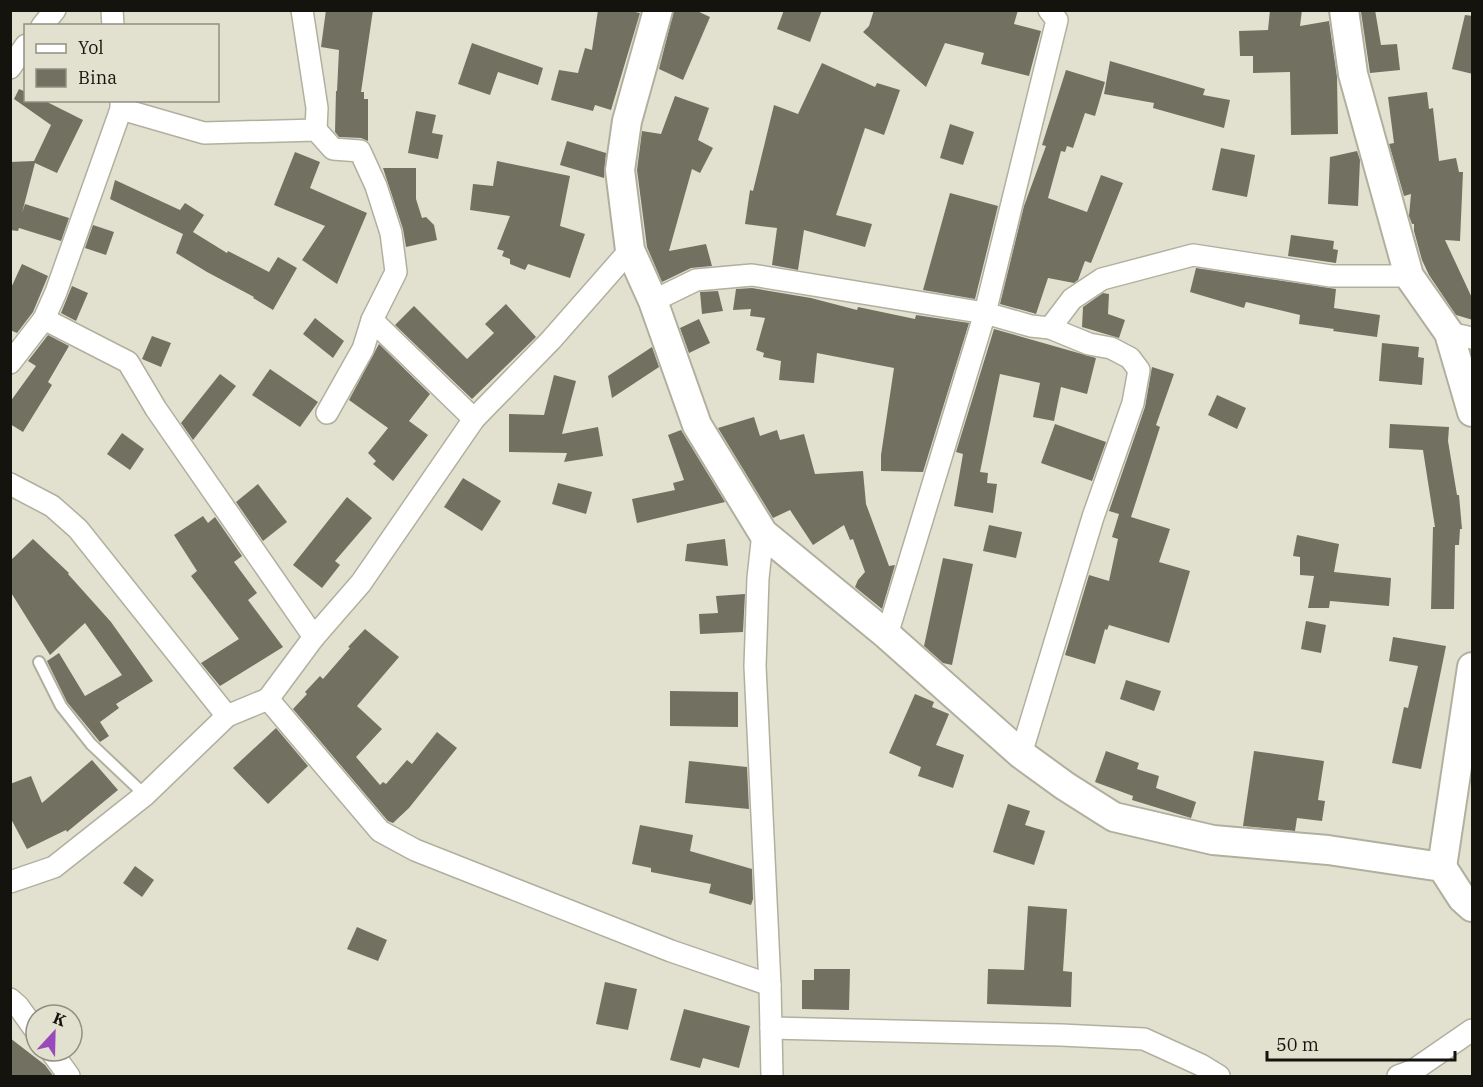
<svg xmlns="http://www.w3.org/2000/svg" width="1483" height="1087" font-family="'IBM Plex Serif',serif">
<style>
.building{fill:#727161}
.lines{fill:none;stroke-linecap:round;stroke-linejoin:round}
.lane-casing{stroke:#b1b09e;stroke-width:14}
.street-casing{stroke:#b1b09e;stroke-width:24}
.secondary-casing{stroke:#b1b09e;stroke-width:32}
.lane{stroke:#fff;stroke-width:10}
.street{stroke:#fff;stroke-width:21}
.secondary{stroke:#fff;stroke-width:28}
</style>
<rect width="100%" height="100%" fill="#e2e1cf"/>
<g class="building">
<path d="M326 10H373L361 92H364V99H368V141L361 138 339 137 335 132 336 91H337L339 50 321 47Z"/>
<path d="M598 10H625L640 13 611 110 595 105 593 111 551 100 559 70 578 73 585 48 592 50Z"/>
<path d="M674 10H695L710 17 683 80 659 69Z"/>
<path d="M784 10H822L810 42 777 29Z"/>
<path d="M874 10H1018L1014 24 1041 31 1029 76 981 64 984 53 945 43 926 87 863 32 869 26Z"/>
<path d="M1270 10H1302L1300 26 1329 21 1337 77 1338 134 1291 135 1290 72 1253 73V56H1240L1239 31 1268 30Z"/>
<path d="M1375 10 1381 45 1397 44 1400 70 1370 73 1361 12Z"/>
<path d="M1465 15 1473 16V74L1452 69Z"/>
<path d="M472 43 543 68 538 85 498 72 490 95 458 84Z"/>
<path d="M1110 61 1205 89 1203 95 1230 100 1224 128 1153 108 1154 103 1104 94Z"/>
<path d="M822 63 875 87 877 83 900 90 884 135 865 128 836 215 872 224 865 247 804 230 798 270 772 265 777 228 745 224 750 190 753 191 774 105 798 114Z"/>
<path d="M1066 70 1105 82 1095 116 1085 113 1073 148 1067 146 1065 152 1061 151 1048 198 1087 212 1101 175 1123 183 1091 263 1085 261 1078 280 1074 283 1048 278 1036 314 1033 313 1000 304 1024 206 1046 146 1042 145Z"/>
<path d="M19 89 26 92V100H43L83 120 57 173 35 163 22 213 25 204 69 218 61 241 19 228 18 231 10 230V162L34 161 51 125 14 99Z"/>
<path d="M1427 92 1429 109 1433 108 1439 161 1456 158 1459 172H1463L1460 241 1445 240 1473 300V320L1456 315 1429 275 1422 260 1414 231V224H1412L1409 216 1411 194 1404 196 1389 144 1394 143 1388 97Z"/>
<path d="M675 96 709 108 698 140 713 148 700 173 692 169 669 251 706 244 712 266 691 268 662 282 647 247 637 170 642 131 661 134Z"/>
<path d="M416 111 436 115 432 133 443 135 438 159 408 153Z"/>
<path d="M950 124 974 132 963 165 940 158Z"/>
<path d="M567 141 606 153 604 178 560 165Z"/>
<path d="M1221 148 1255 155 1247 197 1212 190Z"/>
<path d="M1357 151 1360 160 1358 206 1328 204 1330 157Z"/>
<path d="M295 152 320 162 310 188 367 213 337 284 302 260 325 226 274 205Z"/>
<path d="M497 161 570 176 560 226 585 234 570 278 528 264 525 270 510 264V259L502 256 504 251 497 249 510 216 470 210 473 184 493 186Z"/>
<path d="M383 168H416V199L422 218 426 217 434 225 437 240 406 247 403 229Z"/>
<path d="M115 180 180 210 185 203 204 215 193 232 227 253 228 251 269 272 278 257 297 268 273 310 253 298 254 297 207 272 176 253 183 234 110 199Z"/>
<path d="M950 193 998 206 975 299 923 290Z"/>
<path d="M93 225 114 232 106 255 85 248Z"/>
<path d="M1291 235 1334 241 1333 249 1338 250 1336 263 1288 256Z"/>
<path d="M22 264 48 276 33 312 17 333 10 330V290Z"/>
<path d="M1196 268 1336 289 1334 308 1380 315 1377 337 1333 331 1334 329 1299 324 1300 315 1246 302 1244 308 1190 292Z"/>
<path d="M72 286 88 293 76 321 61 313Z"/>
<path d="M752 288 811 298 857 310 858 307 915 319 916 315 969 323 923 472 881 471V455L894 368 817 353 814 383 779 380 781 361 763 357 764 353 756 350 765 318 750 316 751 309 733 310 736 289Z"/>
<path d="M718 291 723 311 702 314 700 292Z"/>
<path d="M1103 293 1109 294 1108 314 1125 320 1119 338 1082 327 1083 307Z"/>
<path d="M506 304 536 337 472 399 395 325 414 306 467 359 494 333 485 324Z"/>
<path d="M315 318 344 341 333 358 303 334Z"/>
<path d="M699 319 710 343 689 353 680 328Z"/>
<path d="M994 329 1096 358 1087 394 1061 387 1054 421 1033 417 1040 383 1000 374 980 472 988 473 987 483 997 484 993 513 954 506 963 454 956 452Z"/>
<path d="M48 335 69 346 48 382 52 385 23 432 10 424V402L36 366 28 361Z"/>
<path d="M152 336 171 343 161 367 142 359Z"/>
<path d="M1382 343 1419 347 1418 357 1424 358 1422 385 1379 381Z"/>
<path d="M379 344 430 394 409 421 428 435 393 481 373 464 376 461 368 453 388 428 349 400Z"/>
<path d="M652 347 659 367 612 398 608 376Z"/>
<path d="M1152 367 1174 374 1156 425 1160 427 1131 517 1170 529 1159 562 1190 571 1169 643 1109 625 1107 630 1105 629 1095 664 1065 655 1089 575 1109 581 1118 539 1112 537 1119 514 1109 511 1145 407Z"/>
<path d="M270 369 318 402 300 427 252 395Z"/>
<path d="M220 374 236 386 193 440 181 423Z"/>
<path d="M554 375 576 381 562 434 598 427 603 456 564 462 567 453 509 452V414L544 415Z"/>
<path d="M1217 395 1246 408 1237 429 1208 415Z"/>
<path d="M754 417 760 436 777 430 780 440 804 434 815 474 863 471 866 504 889 566 895 565 882 609 855 587 858 580 865 572 853 539 850 540 844 525 813 545 790 510 773 518 718 428Z"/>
<path d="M1055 424 1106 442 1092 481 1041 463Z"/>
<path d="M1390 424 1449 427 1448 441 1457 495H1459L1462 529H1460L1459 545H1455L1454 609H1431L1433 527H1435L1423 450 1389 448Z"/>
<path d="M681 430 725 502 637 523 632 499 675 490 673 483 684 480 668 435Z"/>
<path d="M122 433 144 449 130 470 107 454Z"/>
<path d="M463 478 501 501 482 531 444 507Z"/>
<path d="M558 483 592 492 586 514 552 504Z"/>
<path d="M258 484 287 522 263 541 236 502Z"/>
<path d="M347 497 372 518 335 561 340 565 322 588 293 565Z"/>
<path d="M203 516 208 523 215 517 242 556 234 562 257 593 248 600 283 647 220 686 201 663 239 639 191 576 197 571 174 535Z"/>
<path d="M989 525 1022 532 1016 558 983 551Z"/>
<path d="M1297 535 1339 544 1334 572 1391 578 1389 606 1330 601 1329 608H1308L1314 576 1300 575V557L1293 556Z"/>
<path d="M33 539 69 573 68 574 111 622 153 681 116 704 119 708 100 722 109 736 100 742 67 702 47 661 59 653 85 696 122 675 85 623 50 655 10 591V561Z"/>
<path d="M725 539 728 566 685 561 687 544Z"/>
<path d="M943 558 973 564 952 665 943 663 924 646Z"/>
<path d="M745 594 743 632 700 634 699 614 718 613 716 596Z"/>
<path d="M1306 621 1326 625 1321 653 1301 649Z"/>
<path d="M365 629 399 657 357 706 382 729 356 757 380 785 383 782 386 784 407 760 412 764 437 732 457 748 409 808 393 823 388 821 293 709 307 694 305 692 320 676 323 679 350 648 348 647Z"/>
<path d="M1393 637 1446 646 1421 769 1392 763 1404 707 1408 708 1418 666 1389 661Z"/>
<path d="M1126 680 1161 691 1154 711 1120 699Z"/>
<path d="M670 691 738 692V727L670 726Z"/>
<path d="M915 694 934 702 932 707 949 714 936 745 964 755 953 788 918 776 921 767 889 753Z"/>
<path d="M276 728 308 766 268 804 233 768Z"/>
<path d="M1106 751 1139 763 1137 769 1159 776 1156 788 1196 802 1191 818 1132 800 1133 796 1095 782Z"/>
<path d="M1254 751 1324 761 1318 800 1325 801 1322 821 1297 818 1295 831 1243 826Z"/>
<path d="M92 760 118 790 67 832 66 830 27 849 10 817V784L31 776 42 803Z"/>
<path d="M689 761 747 767 749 809 685 803Z"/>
<path d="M1008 804 1030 811 1025 825 1045 831 1034 865 993 852Z"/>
<path d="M640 825 693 835 690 851 752 869 753 899 751 905 709 893 711 884 651 872V868L632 864Z"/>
<path d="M135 866 154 880 142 897 123 883Z"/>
<path d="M1028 906 1067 909 1063 971 1072 972 1071 1007 987 1004 988 969 1024 970Z"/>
<path d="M357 927 387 940 378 961 347 949Z"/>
<path d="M814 969H850L849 1010 802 1009V980H814Z"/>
<path d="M605 982 637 989 628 1030 596 1024Z"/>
<path d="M684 1009 750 1026 739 1068 703 1058 700 1068 670 1060Z"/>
<path d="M10 1038 45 1065 54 1077H10Z"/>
</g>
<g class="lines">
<defs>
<path id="lane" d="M39 662 61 706 91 744 145 795"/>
<g id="street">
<path d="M112 10 113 26"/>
<path d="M302 10 317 108 316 130"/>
<path d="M42 26 55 10"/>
<path d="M10 68 26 45"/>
<path d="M121 109 204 133 316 130 333 149 360 151 376 186 391 233 396 272 372 320 363 349 327 413"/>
<path d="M653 301 696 280 752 275 985 313 1031 326 1050 328 1089 344 1111 348 1130 358 1139 370 1133 403 1093 517 1021 754"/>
<path d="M44 319 128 362 156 409 314 637"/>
<path d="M372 320 474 419"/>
<path d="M1050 328 1072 299 1102 279 1193 255 1331 276H1409"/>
<path d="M1449 333 1472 338"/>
<path d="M10 363 44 319 56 292 121 109V100"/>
<path d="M10 484 52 506 78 529 227 716"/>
<path d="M763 533 758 578 755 666 770 985 772 1076"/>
<path d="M887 635 985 313 1057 20 1049 10"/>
<path d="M268 699 380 831 415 850 671 951 770 985"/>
<path d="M10 882 54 867 145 795 227 716 268 699 314 637 361 583 474 419 551 340 630 250"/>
<path d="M10 999 18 1006 36 1031"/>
<path d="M771 1028 1061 1035 1144 1039 1201 1065 1219 1076"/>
<path d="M51 1051 69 1076"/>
<path d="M1398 1076 1414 1070 1472 1030"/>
</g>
<g id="secondary">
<path d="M658 10 627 121 620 170 630 250 653 301 697 425 763 533 887 635 1021 754 1065 786 1114 817 1213 840 1328 850 1442 867 1462 898 1472 907"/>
<path d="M1344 10 1353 74 1409 276 1449 333 1472 412"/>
<path d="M1442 867 1472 667"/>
</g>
</defs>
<use href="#lane" class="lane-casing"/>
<use href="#street" class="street-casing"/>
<use href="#secondary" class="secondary-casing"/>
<use href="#lane" class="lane"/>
<use href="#street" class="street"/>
<use href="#secondary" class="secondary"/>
</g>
<rect width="1483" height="1087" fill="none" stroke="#14130d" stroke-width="24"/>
<rect x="24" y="24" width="195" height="78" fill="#e2e1cf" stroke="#908f81" stroke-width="1.5"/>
<rect x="36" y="44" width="30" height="9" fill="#ffffff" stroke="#908f81" stroke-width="1.5"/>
<text x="78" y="54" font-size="18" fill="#14130d">Yol</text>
<rect x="36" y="69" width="30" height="18" fill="#727161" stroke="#908f81" stroke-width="1.5"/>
<text x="78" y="84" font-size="18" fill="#14130d">Bina</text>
<g transform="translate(54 1033) rotate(22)"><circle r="28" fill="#e2e1cf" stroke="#908f81" stroke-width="1.5"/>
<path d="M0-4.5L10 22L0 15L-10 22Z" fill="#994aba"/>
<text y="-9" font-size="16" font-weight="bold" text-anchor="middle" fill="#14130d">K</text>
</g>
<path d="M1267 1051v9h188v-9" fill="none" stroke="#14130d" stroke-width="3"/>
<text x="1276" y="1051" font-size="18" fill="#14130d" stroke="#e2e1cf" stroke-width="4.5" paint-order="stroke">50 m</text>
</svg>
